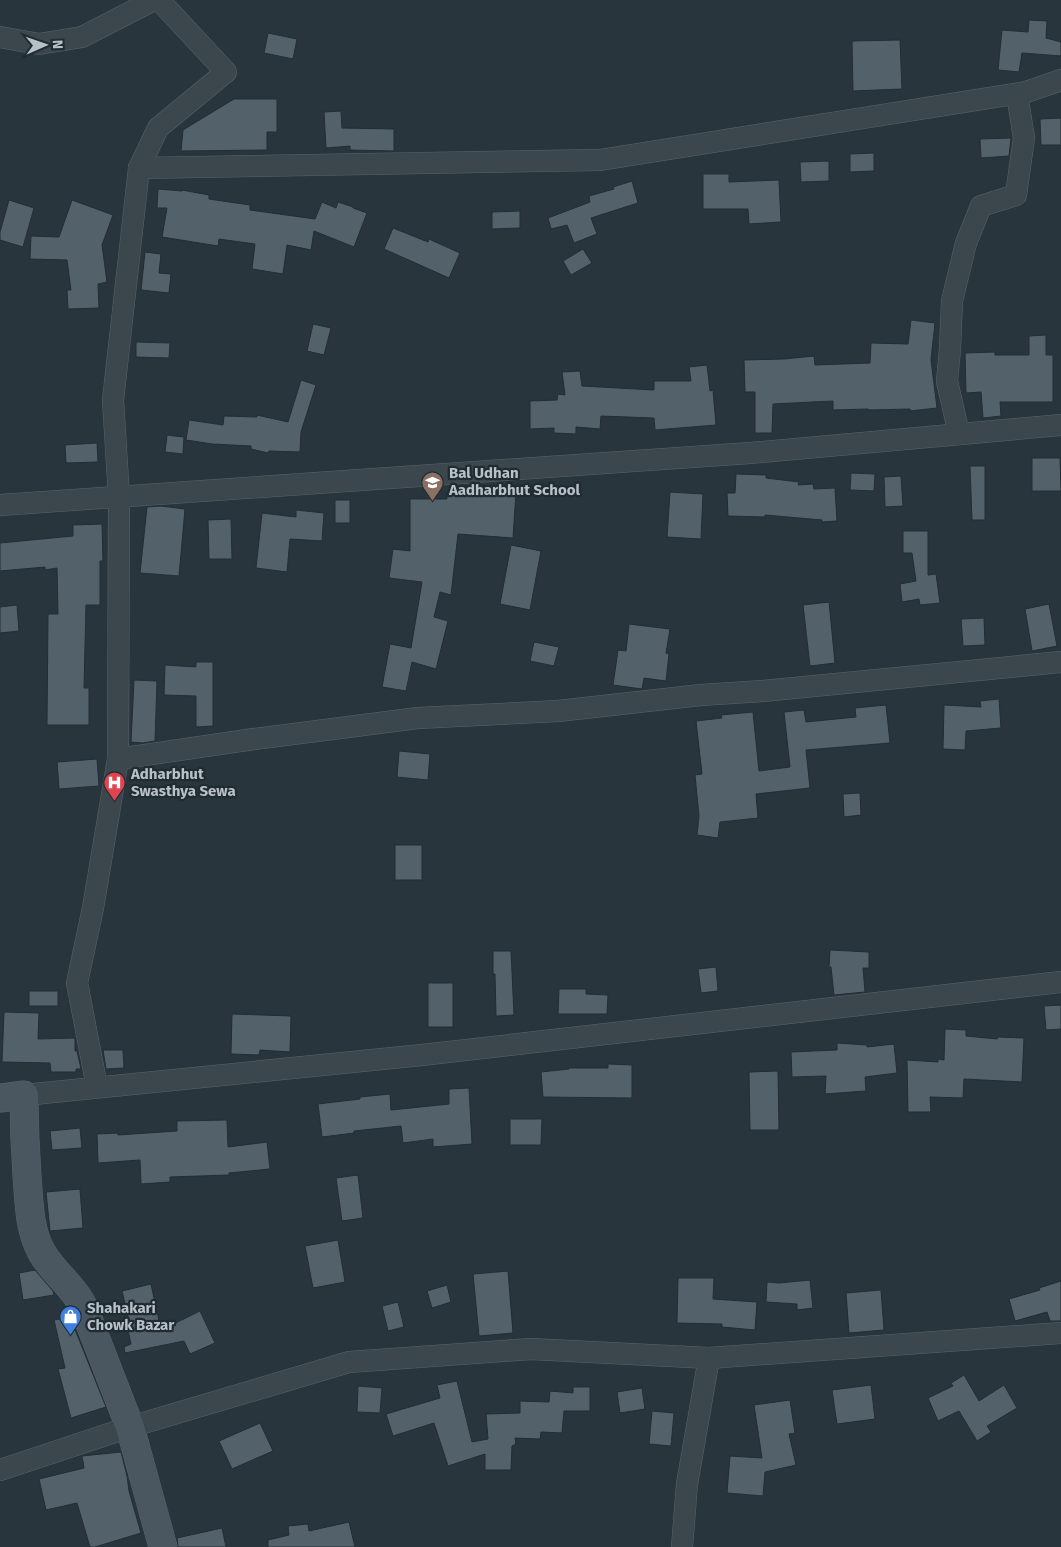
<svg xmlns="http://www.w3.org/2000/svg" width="1061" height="1547" font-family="'Fira Sans',sans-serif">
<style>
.building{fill:#53626a;stroke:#222d34}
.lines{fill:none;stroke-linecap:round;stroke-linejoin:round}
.street-casing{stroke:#59646b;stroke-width:22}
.secondary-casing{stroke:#59646b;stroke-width:29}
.street{stroke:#3b464d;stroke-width:21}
.secondary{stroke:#4a5660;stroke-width:28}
.labels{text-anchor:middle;stroke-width:4.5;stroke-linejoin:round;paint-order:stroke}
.poi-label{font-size:15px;font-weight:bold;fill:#b8c1c8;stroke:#202b32;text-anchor:start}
</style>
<rect width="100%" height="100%" fill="#28353d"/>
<g class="building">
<path d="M1029 20 1047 21 1046 38 1061 42V56L1022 53 1019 72 998 70 1002 30 1028 32Z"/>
<path d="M268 33 297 39 293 59 264 53Z"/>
<path d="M900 40 902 89 853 91 852 41Z"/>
<path d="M234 99H277V132H267V150L181 151 183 130Z"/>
<path d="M341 111 342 128 394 129V151L350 150V146L326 148 324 112Z"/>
<path d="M1061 118V145H1041L1040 119Z"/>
<path d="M1011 138 1009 156 981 158 980 139Z"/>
<path d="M874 153V171L850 172V154Z"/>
<path d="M829 161V181L801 182 800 162Z"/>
<path d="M703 174H729V182L779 180 781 222 749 224 748 209H703Z"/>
<path d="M632 181 638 203 591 218 597 234 574 243 567 225 551 229 548 218 590 202 589 196 614 189 613 187Z"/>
<path d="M158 189 182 191V190L209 195V199L250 205V210L315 219 322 202 336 208 338 202 353 207V208L367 213 354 247 314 231 311 250 287 245 283 274 252 269 255 244 219 239 218 246 162 237 167 208H157Z"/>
<path d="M9 200 34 208 23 247 0 240V232Z"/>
<path d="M72 200 113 215 102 245 107 282 98 284 99 308 68 309 67 290H71L67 260 30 259 31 236 59 237Z"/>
<path d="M520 211V228L492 229V212Z"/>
<path d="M393 228 428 242 429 239 460 253 449 278 384 249Z"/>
<path d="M583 249 592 263 571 275 563 261Z"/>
<path d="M145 252 161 254 159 273 171 274 169 293 141 290Z"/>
<path d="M911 320 935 323 931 360 937 408 910 411V409L869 410 868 409 833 410V401L773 404 772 433H755V392H745L744 360 784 359 814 356 815 365 870 363 871 343 908 344Z"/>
<path d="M313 324 331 328 324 355 307 351Z"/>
<path d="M1046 335V355H1053V402H1000L1001 416 983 418 981 392 966 393 965 353 995 352V355H1029V336Z"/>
<path d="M136 342 170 343 169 358 136 357Z"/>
<path d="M707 365 710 391 713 390 716 425 655 430 654 418 601 416 600 429 576 427V434L554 433V428L530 429V401L557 400 558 394 565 395 562 372 580 371 582 386 654 390V381H691L689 367Z"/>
<path d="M301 380 316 385 301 432 300 452 269 451 268 453 251 449V446L212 444 186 440 189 420 223 425 224 416 257 417V415L288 422Z"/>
<path d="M167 435 184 437 183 454 165 452Z"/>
<path d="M97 443 98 462 66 463 65 445Z"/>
<path d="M1032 458H1060L1061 491H1032Z"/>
<path d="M970 466H985V520H972Z"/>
<path d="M851 473 875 474 874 491 850 490Z"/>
<path d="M736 474 766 475V478L799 482 798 485 813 484 814 489 835 488 837 521 822 522V520L765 515V517L728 516 727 493H735Z"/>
<path d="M901 476 903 506 885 507 884 477Z"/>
<path d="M491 490 516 492 513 538 458 534 451 595 440 592 434 617 448 621 436 669 412 662 406 691 382 687 390 644 411 648 422 582 389 578 393 549 410 551V499H447V493L491 495Z"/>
<path d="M670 492 703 494 701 539 667 537Z"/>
<rect x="335" y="500" width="15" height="23"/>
<path d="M161 506 185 509 179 576 140 573 147 507Z"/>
<path d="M296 510 324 513 322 541 290 539 287 572 256 568 262 513 296 517Z"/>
<path d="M231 519 232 559H209L208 520Z"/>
<path d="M102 524 103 561H100V605H86L84 688H89V725H47L48 614H58L57 568 45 570V567L0 571V543L73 536V525Z"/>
<path d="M903 531H928V575L936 574 940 603 920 605 919 599 902 602 900 584 916 581 912 553H903Z"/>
<path d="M511 545 541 551 530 610 500 604Z"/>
<path d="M829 602 835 663 810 666 803 605Z"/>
<path d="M1049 604 1057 646 1032 651 1025 609Z"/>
<path d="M17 605 19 631 0 633V607Z"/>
<path d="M984 618 985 645 963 646 961 619Z"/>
<path d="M629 624 670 629 666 653 669 654 666 681 644 678 642 689 613 685 618 650 626 651Z"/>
<path d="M534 642 559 647 554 666 530 661Z"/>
<path d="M196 662H213V726L196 727V696L164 695 165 665 196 667Z"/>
<path d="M134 680 157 681 155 741 143 743 131 742Z"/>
<path d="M999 699 1001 728 966 731 965 750 943 749 944 705 981 707 980 701Z"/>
<path d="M886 705 890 743 806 750 810 788 756 794 758 818 720 822 718 838 697 835 699 816 695 775 702 774 696 721 722 718 721 715 753 712 759 771 790 767 784 712 804 710 806 722 856 717 855 708Z"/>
<path d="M399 751 430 754 428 780 397 777Z"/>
<path d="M97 759 99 786 59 789 57 762Z"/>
<path d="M860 793 861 815 844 817 843 794Z"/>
<rect x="395" y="845" width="27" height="35"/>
<path d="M830 950 869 952V968H863L865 992 834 995 831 967H829Z"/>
<path d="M493 951H511L514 1015 496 1016 495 974H493Z"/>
<path d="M716 967 718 991 701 993 698 969Z"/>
<rect x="428" y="983" width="25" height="44"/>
<path d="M559 989H586V994L608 995 607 1014H558Z"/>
<rect x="29" y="991" width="29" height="15"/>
<path d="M1061 1005V1029L1046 1030 1044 1006Z"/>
<path d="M4 1012 39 1013 38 1039 75 1038V1051H77L81 1069H76V1072H51L50 1063 2 1062Z"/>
<path d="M232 1014 291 1016 290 1052 260 1050 259 1055 231 1054Z"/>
<path d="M945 1029 966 1030V1036L997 1039 998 1037 1024 1038 1022 1082 964 1079 963 1098 930 1097 931 1112H908L907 1060 938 1062V1059L944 1060Z"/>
<path d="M837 1043 867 1045V1047L894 1044 897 1073 865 1077 866 1091 825 1094 826 1076 792 1077 791 1052 837 1050Z"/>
<path d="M103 1050H123L124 1068 106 1069Z"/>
<path d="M608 1064 632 1065V1098L543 1097 541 1072 569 1069V1068H608Z"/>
<path d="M778 1071 779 1130H750L749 1072Z"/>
<path d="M469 1088 472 1144 433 1147V1139L403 1143 401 1126 354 1131V1133L322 1137 318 1104 360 1099V1097L390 1094 391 1110 449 1104V1089Z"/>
<path d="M510 1119H542L541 1145H510Z"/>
<path d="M227 1120 228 1147 267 1142 270 1169 229 1173V1175L170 1177V1182L141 1184 140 1160 98 1163 97 1134 118 1133V1135L177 1131V1121Z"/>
<path d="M80 1128 82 1148 52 1150 50 1131Z"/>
<path d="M358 1175 363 1218 342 1221 336 1178Z"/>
<path d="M80 1189 83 1228 50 1231 46 1192Z"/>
<path d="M338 1240 345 1282 313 1288 305 1246Z"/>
<path d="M35 1270 53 1291 54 1295 23 1300 19 1273Z"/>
<path d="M508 1271 513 1333 479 1336 473 1274Z"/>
<path d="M678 1278H714L713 1299 757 1302 755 1330 722 1327V1324L677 1323Z"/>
<path d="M810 1280 813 1308 797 1310V1304L766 1302 767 1282 779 1283Z"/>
<path d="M1061 1281V1321H1050L1047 1312 1015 1321 1009 1299 1040 1290 1039 1288Z"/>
<path d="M151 1284 161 1330 200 1311 215 1343 190 1354 184 1341 125 1353 124 1347 131 1344 127 1326 130 1325 122 1291Z"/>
<path d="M447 1285 451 1302 432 1308 427 1291Z"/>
<path d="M881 1290 884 1330 849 1333 846 1293Z"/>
<path d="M398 1302 404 1327 388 1331 382 1306Z"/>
<path d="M70 1317 106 1407 71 1418 58 1369 65 1368 54 1320Z"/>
<path d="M964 1375 979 1401 1004 1385 1017 1408 987 1426 991 1432 977 1441 959 1411 938 1421 928 1398 953 1386 951 1383Z"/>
<path d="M457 1381 472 1442 488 1439 486 1414 520 1413V1401L549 1402 550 1391 573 1393V1387H590V1411H564L562 1433 541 1432 540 1439 515 1438 516 1444 512 1446 511 1470H485V1454L448 1466 434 1423 393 1436 386 1414 440 1398 437 1385Z"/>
<path d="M871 1385 875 1419 837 1424 832 1390Z"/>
<path d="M358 1386 382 1388 380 1413 357 1412Z"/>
<path d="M642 1388 645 1409 620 1413 617 1392Z"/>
<path d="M790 1400 795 1433 789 1434 796 1465 765 1472 763 1496 727 1493 730 1456 762 1458 754 1405Z"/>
<path d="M652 1411 674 1413 671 1446 649 1444Z"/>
<path d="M260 1423 273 1451 232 1469 219 1441Z"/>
<path d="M121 1452 127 1476 129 1491 141 1533 95 1547H90L77 1503 46 1510 39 1479 84 1468 82 1456Z"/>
<path d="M349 1522 355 1547H268V1540L289 1535 288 1526 308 1524 309 1531Z"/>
<path d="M222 1528 226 1547H178L177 1538Z"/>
</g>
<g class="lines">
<defs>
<g id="street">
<path d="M0 37 39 44 82 37 154 0"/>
<path d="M139 168 600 160 1026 92 1061 80"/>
<path d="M959 434 947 381 950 349 952 301 966 243 981 206 1016 195 1024 138 1017 94"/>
<path d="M0 505 750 453 1061 425"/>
<path d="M118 759 254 739 418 718 558 711 701 695 763 691 1061 662"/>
<path d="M97 1087 77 983 93 908 118 759 119 497 113 400 139 168 158 128 226 72 159 0"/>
<path d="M24 1095 422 1055 1061 982"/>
<path d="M0 1470 130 1427 349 1362 531 1349 709 1358 1061 1333"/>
<path d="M682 1547 687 1484 709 1358"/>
</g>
<path id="secondary" d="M0 1098 24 1095C24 1122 25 1149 27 1176 29 1201 29 1229 41 1251 52 1272 73 1285 83 1306L130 1427 163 1547"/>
</defs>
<use href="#street" class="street-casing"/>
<use href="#secondary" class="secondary-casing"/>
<use href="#street" class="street"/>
<use href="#secondary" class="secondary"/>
</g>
<defs>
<symbol id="school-pin" viewBox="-11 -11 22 30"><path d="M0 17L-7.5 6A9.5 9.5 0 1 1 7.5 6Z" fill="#8d6e63" stroke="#202b32"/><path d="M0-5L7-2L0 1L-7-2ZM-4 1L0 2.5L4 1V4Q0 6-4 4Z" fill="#fff"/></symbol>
<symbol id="hospital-pin" viewBox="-11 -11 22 30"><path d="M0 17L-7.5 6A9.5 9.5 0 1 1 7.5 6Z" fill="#e0444e" stroke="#202b32"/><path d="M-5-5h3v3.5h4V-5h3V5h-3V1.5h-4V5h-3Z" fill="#fff"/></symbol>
<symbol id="shop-pin" viewBox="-11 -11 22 30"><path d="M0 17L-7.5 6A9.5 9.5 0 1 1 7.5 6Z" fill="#3f7fe0" stroke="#202b32"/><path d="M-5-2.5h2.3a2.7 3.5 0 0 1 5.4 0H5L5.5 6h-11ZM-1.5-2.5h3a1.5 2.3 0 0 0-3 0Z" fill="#fff"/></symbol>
</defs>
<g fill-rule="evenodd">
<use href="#school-pin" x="420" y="470" width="25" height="34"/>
<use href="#hospital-pin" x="102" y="770" width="25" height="34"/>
<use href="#shop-pin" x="58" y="1304" width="25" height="34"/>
</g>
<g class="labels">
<g class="poi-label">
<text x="449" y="478">Bal Udhan<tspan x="449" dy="17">Aadharbhut School</tspan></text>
<text x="131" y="779">Adharbhut<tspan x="131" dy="17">Swasthya Sewa</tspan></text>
<text x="87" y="1313">Shahakari<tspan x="87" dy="17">Chowk Bazar</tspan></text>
</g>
</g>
<g transform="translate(45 45) rotate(88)" stroke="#202b32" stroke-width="4" paint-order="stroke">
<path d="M0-4L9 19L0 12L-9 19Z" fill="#b8c1c8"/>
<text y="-8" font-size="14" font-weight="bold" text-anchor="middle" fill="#b8c1c8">N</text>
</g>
</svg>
